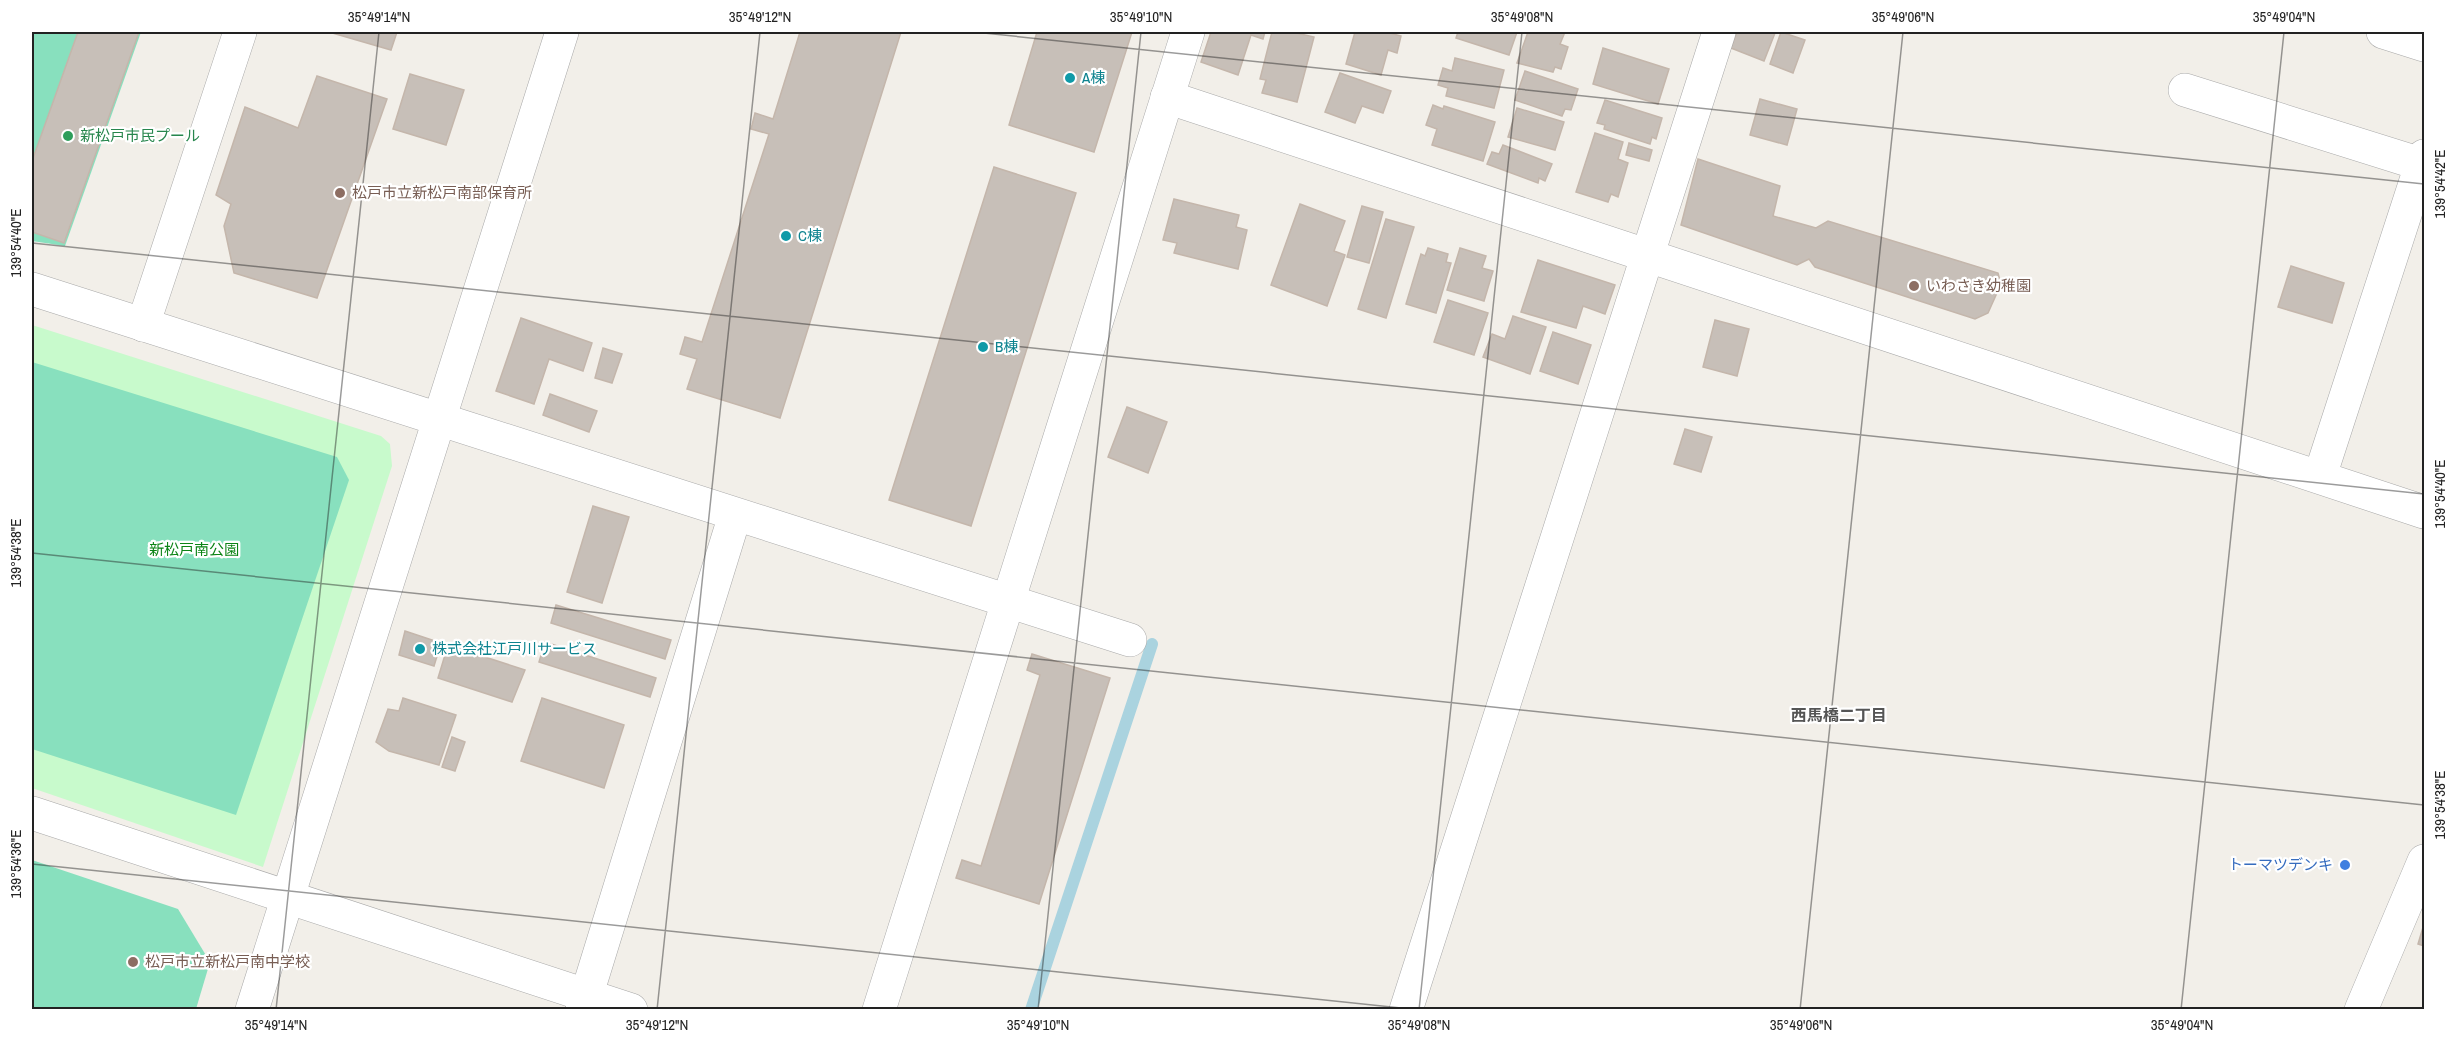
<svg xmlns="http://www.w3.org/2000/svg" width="2456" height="1041" font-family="'Archivo Narrow','Noto Sans JP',sans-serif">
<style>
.park{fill:#c8facc}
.pitch{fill:#88e0be}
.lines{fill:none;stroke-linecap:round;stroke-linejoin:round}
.stream{stroke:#aad3df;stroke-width:12}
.building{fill:#c7bfb8;stroke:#c4b6ab;stroke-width:1.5}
.minor-casing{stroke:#a9a9a9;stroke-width:34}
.tertiary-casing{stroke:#a9a9a9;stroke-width:34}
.minor{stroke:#fff;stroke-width:33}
.tertiary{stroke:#fff;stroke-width:33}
.ticks{fill:none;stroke:#222;stroke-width:1.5;stroke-opacity:0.45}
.culture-dot{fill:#0f9aa8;stroke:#fff;stroke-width:2}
.leisure-dot{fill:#2e9e5b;stroke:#fff;stroke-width:2}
.education-dot{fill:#8d6e63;stroke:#fff;stroke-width:2}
.shop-dot{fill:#3f7fe0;stroke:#fff;stroke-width:2}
.labels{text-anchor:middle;stroke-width:4.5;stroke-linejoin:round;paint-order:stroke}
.culture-label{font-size:15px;fill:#0d838f;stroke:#fff;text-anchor:start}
.leisure-label{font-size:15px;fill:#27864d;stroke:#fff;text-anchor:start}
.education-label{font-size:15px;fill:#785e54;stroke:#fff;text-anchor:start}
.park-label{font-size:15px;fill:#0c8416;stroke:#fff}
.shop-label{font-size:15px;fill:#366cbe;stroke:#fff;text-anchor:end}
.neighbourhood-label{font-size:16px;font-weight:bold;fill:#555;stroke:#fff}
.neatline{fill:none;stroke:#222;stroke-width:2}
.ticks-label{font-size:15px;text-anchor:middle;fill:#222}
</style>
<rect width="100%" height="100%" fill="#f2efe9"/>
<path class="park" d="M32 325 381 436 390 444 392 466 263 867 32 788Z"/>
<g class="pitch">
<path d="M32 32H141L65 246 32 241Z"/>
<path d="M32 362 337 457 349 480 236 815 32 749Z"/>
<path d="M32 860 178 909 210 962 196 1009H32Z"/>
</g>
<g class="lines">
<path class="stream" d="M1031 1010 1152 644"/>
</g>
<g class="building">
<path d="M78 32H139L64 243 32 232V161Z"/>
<path d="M329 32H397L391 50Z"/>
<path d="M800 32H901L780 418 687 389 697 359 680 354 685 337 702 342 769 134 751 129 755 113 773 119Z"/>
<path d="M1037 32H1132L1094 152 1009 125Z"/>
<path d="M1211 32H1265L1263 39 1251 35 1238 75 1201 62Z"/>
<path d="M1272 32H1292L1314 37 1297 102 1262 93 1266 80 1260 79Z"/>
<path d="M1355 32H1386L1401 36 1397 53 1388 50 1381 75 1346 64Z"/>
<path d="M1458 32H1517L1509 55 1456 38Z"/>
<path d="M1528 32H1565L1560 44 1568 47 1561 69 1555 67 1553 72 1517 63Z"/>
<path d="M1737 32 1775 33 1764 61 1731 48Z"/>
<path d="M1781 32 1805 40 1793 73 1770 64Z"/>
<path d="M1603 48 1669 69 1658 104 1593 84Z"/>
<path d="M1455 58 1504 70 1494 108 1446 96 1448 88 1438 85 1443 68 1452 71Z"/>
<path d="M1525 71 1578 89 1571 110 1565 109 1562 116 1515 100Z"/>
<path d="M1340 73 1391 91 1383 113 1362 106 1355 123 1325 112Z"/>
<path d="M410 74 464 90 446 145 393 129Z"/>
<path d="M317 76 387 99 317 298 234 273 224 226 231 204 216 195 245 107 298 128Z"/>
<path d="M1760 99 1797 109 1787 145 1750 135Z"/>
<path d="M1605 100 1662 118 1656 139 1652 137 1650 144 1604 129 1605 125 1597 123Z"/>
<path d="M1433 105 1443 109 1444 106 1495 122 1483 161 1432 145 1437 129 1426 125Z"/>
<path d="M1517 108 1564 122 1555 150 1508 137Z"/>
<path d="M1595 133 1623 142 1618 159 1628 163 1618 197 1611 194 1608 202 1576 192Z"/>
<path d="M1629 143 1652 150 1649 161 1626 155Z"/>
<path d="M1503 145 1552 164 1545 181 1539 178 1538 183 1487 164 1492 152 1499 154Z"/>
<path d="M1698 159 1780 186 1773 216 1816 228 1828 221 1998 273 2001 284 1988 313 1975 319 1815 267 1809 259 1797 265 1681 225Z"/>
<path d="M994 167 1076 193 971 526 889 500Z"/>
<path d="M1174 199 1239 215 1236 227 1247 230 1238 269 1174 253 1177 243 1163 240Z"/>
<path d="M1300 204 1345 221 1334 251 1345 255 1327 306 1271 285Z"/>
<path d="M1362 206 1383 212 1369 263 1347 257Z"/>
<path d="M1386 219 1414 227 1386 318 1358 309Z"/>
<path d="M1428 248 1448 254 1446 262 1451 263 1436 313 1406 304 1421 254 1425 256Z"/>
<path d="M1460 248 1486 256 1482 268 1493 271 1484 301 1447 290Z"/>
<path d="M1538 260 1615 285 1605 314 1583 306 1576 328 1521 312Z"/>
<path d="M2291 266 2344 283 2332 323 2278 307Z"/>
<path d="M1448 300 1488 313 1474 355 1434 342Z"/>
<path d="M1513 316 1546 327 1530 374 1483 357 1492 334 1505 339Z"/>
<path d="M521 318 592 343 583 371 549 359 534 404 496 391Z"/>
<path d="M1715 320 1749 329 1737 376 1703 367Z"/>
<path d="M1553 332 1591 345 1578 384 1540 371Z"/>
<path d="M603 348 622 354 612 383 595 378Z"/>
<path d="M550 394 597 411 589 432 543 415Z"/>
<path d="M1127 407 1167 422 1148 473 1108 457Z"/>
<path d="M1685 429 1712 437 1701 472 1674 464Z"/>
<path d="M593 506 629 517 602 603 567 592Z"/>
<path d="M556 605 671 640 665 659 551 623Z"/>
<path d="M405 631 441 643 434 666 399 655Z"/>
<path d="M545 642 656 678 650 697 539 662Z"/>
<path d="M448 645 525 670 512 702 438 678Z"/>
<path d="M1032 654 1110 678 1039 904 956 878 962 860 981 866 1040 675 1027 670Z"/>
<path d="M403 698 456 715 439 765 389 751 376 742 388 709 399 711Z"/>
<path d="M542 698 624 725 604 788 521 761Z"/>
<path d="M452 737 465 742 455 771 442 767Z"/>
<path d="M2424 924V946L2418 944Z"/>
</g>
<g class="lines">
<defs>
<g id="minor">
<path d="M2383 32 2424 45"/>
<path d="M2185 90 2424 165"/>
<path d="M1167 97 2424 512"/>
<path d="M32 289 1130 640"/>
<path d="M143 325 240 32"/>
<path d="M2320 476 2424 156"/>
<path d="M32 813 631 1010"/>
<path d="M582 1010 735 515"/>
<path d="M879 1010 1188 32"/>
<path d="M1406 1010 1719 32"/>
<path d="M2361 1010 2424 861"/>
</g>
<path id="tertiary" d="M252 1010 562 32"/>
</defs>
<use href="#minor" class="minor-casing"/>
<use href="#tertiary" class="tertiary-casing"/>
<use href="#minor" class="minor"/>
<use href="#tertiary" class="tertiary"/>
</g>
<path class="ticks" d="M974 32 2424 184M32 243 2424 494M32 553 2424 805M32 864 1420 1010M276 1010 379 32M657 1010 760 32M1038 1010 1141 32M1419 1010 1522 32M1800 1010 1903 32M2181 1010 2284 32"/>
<g class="culture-dot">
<circle cx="1070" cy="78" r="6"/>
<circle cx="786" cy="236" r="6"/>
<circle cx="983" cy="347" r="6"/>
<circle cx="420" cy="649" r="6"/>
</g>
<circle class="leisure-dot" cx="68" cy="136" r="6"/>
<g class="education-dot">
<circle cx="340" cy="193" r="6"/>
<circle cx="1914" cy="286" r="6"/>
<circle cx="133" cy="962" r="6"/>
</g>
<circle class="shop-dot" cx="2345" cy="865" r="6"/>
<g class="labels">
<g class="culture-label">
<text x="1082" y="83">A棟</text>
<text x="798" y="241">C棟</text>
<text x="995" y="352">B棟</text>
<text x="432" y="654">株式会社江戸川サービス</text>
</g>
<g class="leisure-label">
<text x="80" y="141">新松戸市民プール</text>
</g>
<g class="education-label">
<text x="352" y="198">松戸市立新松戸南部保育所</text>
<text x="1926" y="291">いわさき幼稚園</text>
<text x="145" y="967">松戸市立新松戸南中学校</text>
</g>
<g class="park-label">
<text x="194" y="555">新松戸南公園</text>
</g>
<g class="shop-label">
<text x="2333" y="870">トーマツデンキ</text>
</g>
<g class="neighbourhood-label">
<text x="1839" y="721">西馬橋二丁目</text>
</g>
</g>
<rect width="2456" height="1041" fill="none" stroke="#ffffff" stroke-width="66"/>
<rect x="33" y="33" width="2390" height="975" class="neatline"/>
<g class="ticks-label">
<text x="379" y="22">35°49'14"N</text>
<text x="760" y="22">35°49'12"N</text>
<text x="1141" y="22">35°49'10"N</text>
<text x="1522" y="22">35°49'08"N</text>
<text x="1903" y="22">35°49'06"N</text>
<text x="2284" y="22">35°49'04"N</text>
<text transform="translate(2440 184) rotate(-90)" y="5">139°54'42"E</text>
<text transform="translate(16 243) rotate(-90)" y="5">139°54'40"E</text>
<text transform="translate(2440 494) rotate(-90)" y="5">139°54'40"E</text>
<text transform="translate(16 553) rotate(-90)" y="5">139°54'38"E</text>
<text transform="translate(2440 805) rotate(-90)" y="5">139°54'38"E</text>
<text transform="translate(16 864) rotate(-90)" y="5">139°54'36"E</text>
<text x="276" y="1030">35°49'14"N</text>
<text x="657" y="1030">35°49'12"N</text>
<text x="1038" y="1030">35°49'10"N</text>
<text x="1419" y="1030">35°49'08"N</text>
<text x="1801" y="1030">35°49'06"N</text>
<text x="2182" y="1030">35°49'04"N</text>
</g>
</svg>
